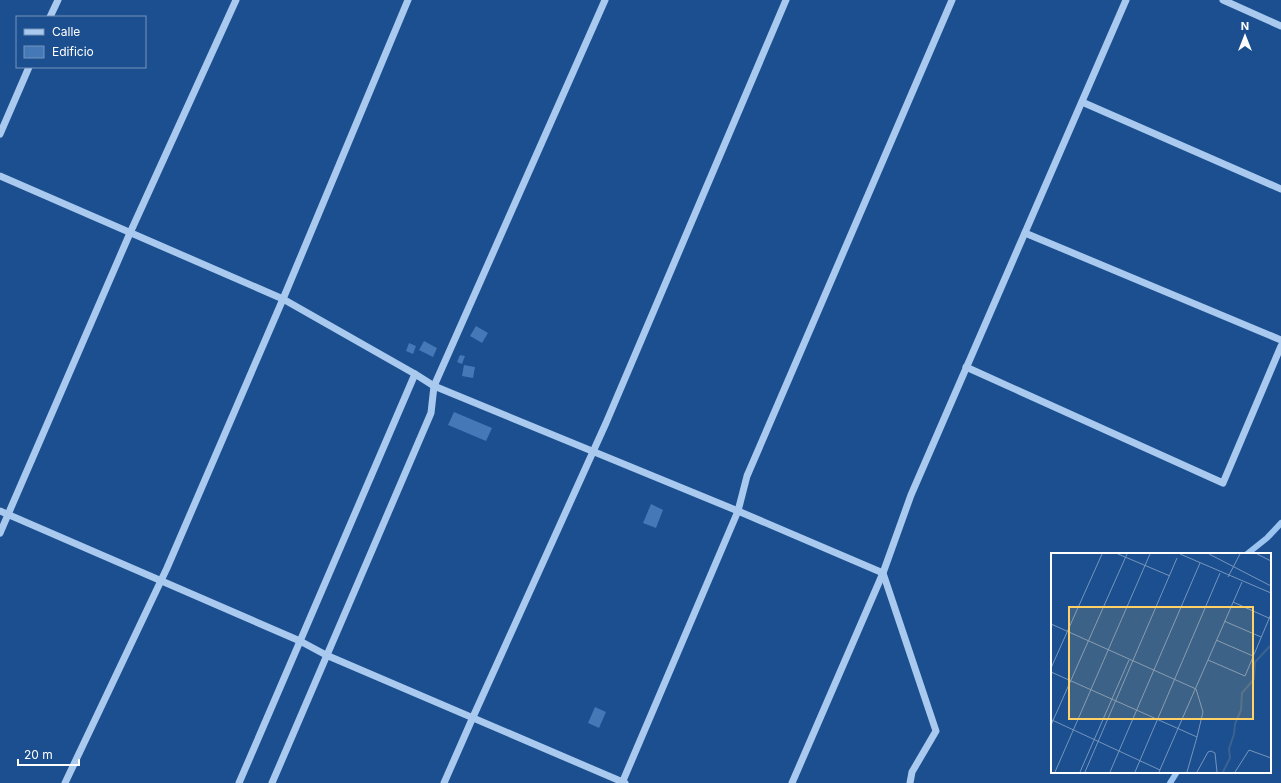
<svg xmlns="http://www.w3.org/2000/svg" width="1281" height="783" font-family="Inter,sans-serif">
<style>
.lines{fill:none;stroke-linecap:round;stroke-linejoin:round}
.stream{stroke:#9cc4f0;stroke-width:6}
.building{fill:#4478b7}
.minor{stroke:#a9c9ee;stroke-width:7}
.inset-river{fill:none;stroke:#3c6290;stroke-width:2}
.inset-road{fill:none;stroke:#7695bc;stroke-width:1}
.view{fill:#ffd166;fill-opacity:0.15;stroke:#ffd166;stroke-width:2}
.inset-edge{fill:none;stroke:#fff;stroke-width:2}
</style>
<rect width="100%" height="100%" fill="#1b4f8f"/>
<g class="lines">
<g class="stream">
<path d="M1247 554 1267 538 1281 523"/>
<path d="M1170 783 1177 772"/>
</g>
</g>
<g class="building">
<path d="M476 326 488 333 482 343 470 336Z"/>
<path d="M424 341 437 348 433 357 419 350Z"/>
<path d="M409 343 416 346 413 354 406 351Z"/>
<path d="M460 355 465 356 462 364 457 362Z"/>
<path d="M464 365 475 367 473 378 462 376Z"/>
<path d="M454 412 492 428 486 441 448 425Z"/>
<path d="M651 504 663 510 656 528 643 523Z"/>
<path d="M595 707 606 712 599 728 588 723Z"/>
</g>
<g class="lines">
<g class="minor">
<path d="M1223 0 1281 26"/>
<path d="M50 17 58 0"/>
<path d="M1082 102 1281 189"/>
<path d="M0 134 29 67"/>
<path d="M0 176 283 299 415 374 434 386 738 511 883 573 936 731 912 772 910 783"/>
<path d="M1025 233 1281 340"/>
<path d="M966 367 1223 483 1281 346"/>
<path d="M0 511 300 641 326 655 625 783"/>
<path d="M0 533 130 233 236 0"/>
<path d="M65 783 167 568 283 299 408 0"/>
<path d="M239 783 415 374"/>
<path d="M272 783 431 413 434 386 605 0"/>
<path d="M444 783 473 717 606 423 786 0"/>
<path d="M622 783 738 511 747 476 952 0"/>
<path d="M792 783 883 573 911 495 1126 0"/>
</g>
</g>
<g transform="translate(1051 553)">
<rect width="220" height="220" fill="#1b4f8f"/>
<path class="inset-river" d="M172 219 179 205 178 196 183 181 184 171 190 157 191 140 203 126 204 109 220 92"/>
<path class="inset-road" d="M67 1 119 23M129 1 220 40M158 1 220 33M206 1 220 8M177 24 189 1M182 49 220 66M173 68 210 84M0 71 145 136 152 159 146 184M165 87 202 103M157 107 194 123 220 61M0 115 51 1M0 119 146 184 136 219M1 167 109 217M0 172 76 1M4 219 99 1M29 219 78 107M34 219 126 5M59 219 149 10M84 219 169 20M108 219 191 29M146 219 157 199 160 198 164 200 166 219M184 219 198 197 220 205"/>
<path class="view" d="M18 54H202V166H18Z"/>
<rect width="220" height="220" class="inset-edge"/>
</g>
<rect x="16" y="16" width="130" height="52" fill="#1b4f8f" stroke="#7695bc"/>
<rect x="24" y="29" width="20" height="6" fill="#a9c9ee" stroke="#7695bc"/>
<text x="52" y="36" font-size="12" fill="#ffffff">Calle</text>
<rect x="24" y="46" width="20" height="12" fill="#4478b7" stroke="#7695bc"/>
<text x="52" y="56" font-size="12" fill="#ffffff">Edificio</text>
<g transform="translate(1245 36)" stroke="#1b4f8f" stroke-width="3" paint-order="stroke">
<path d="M0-3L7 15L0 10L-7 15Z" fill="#ffffff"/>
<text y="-6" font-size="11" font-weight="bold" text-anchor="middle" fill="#ffffff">N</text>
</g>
<path d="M18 759v6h61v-6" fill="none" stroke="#ffffff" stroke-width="2"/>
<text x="24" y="759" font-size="12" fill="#ffffff" stroke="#1b4f8f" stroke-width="3" paint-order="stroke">20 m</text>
</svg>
